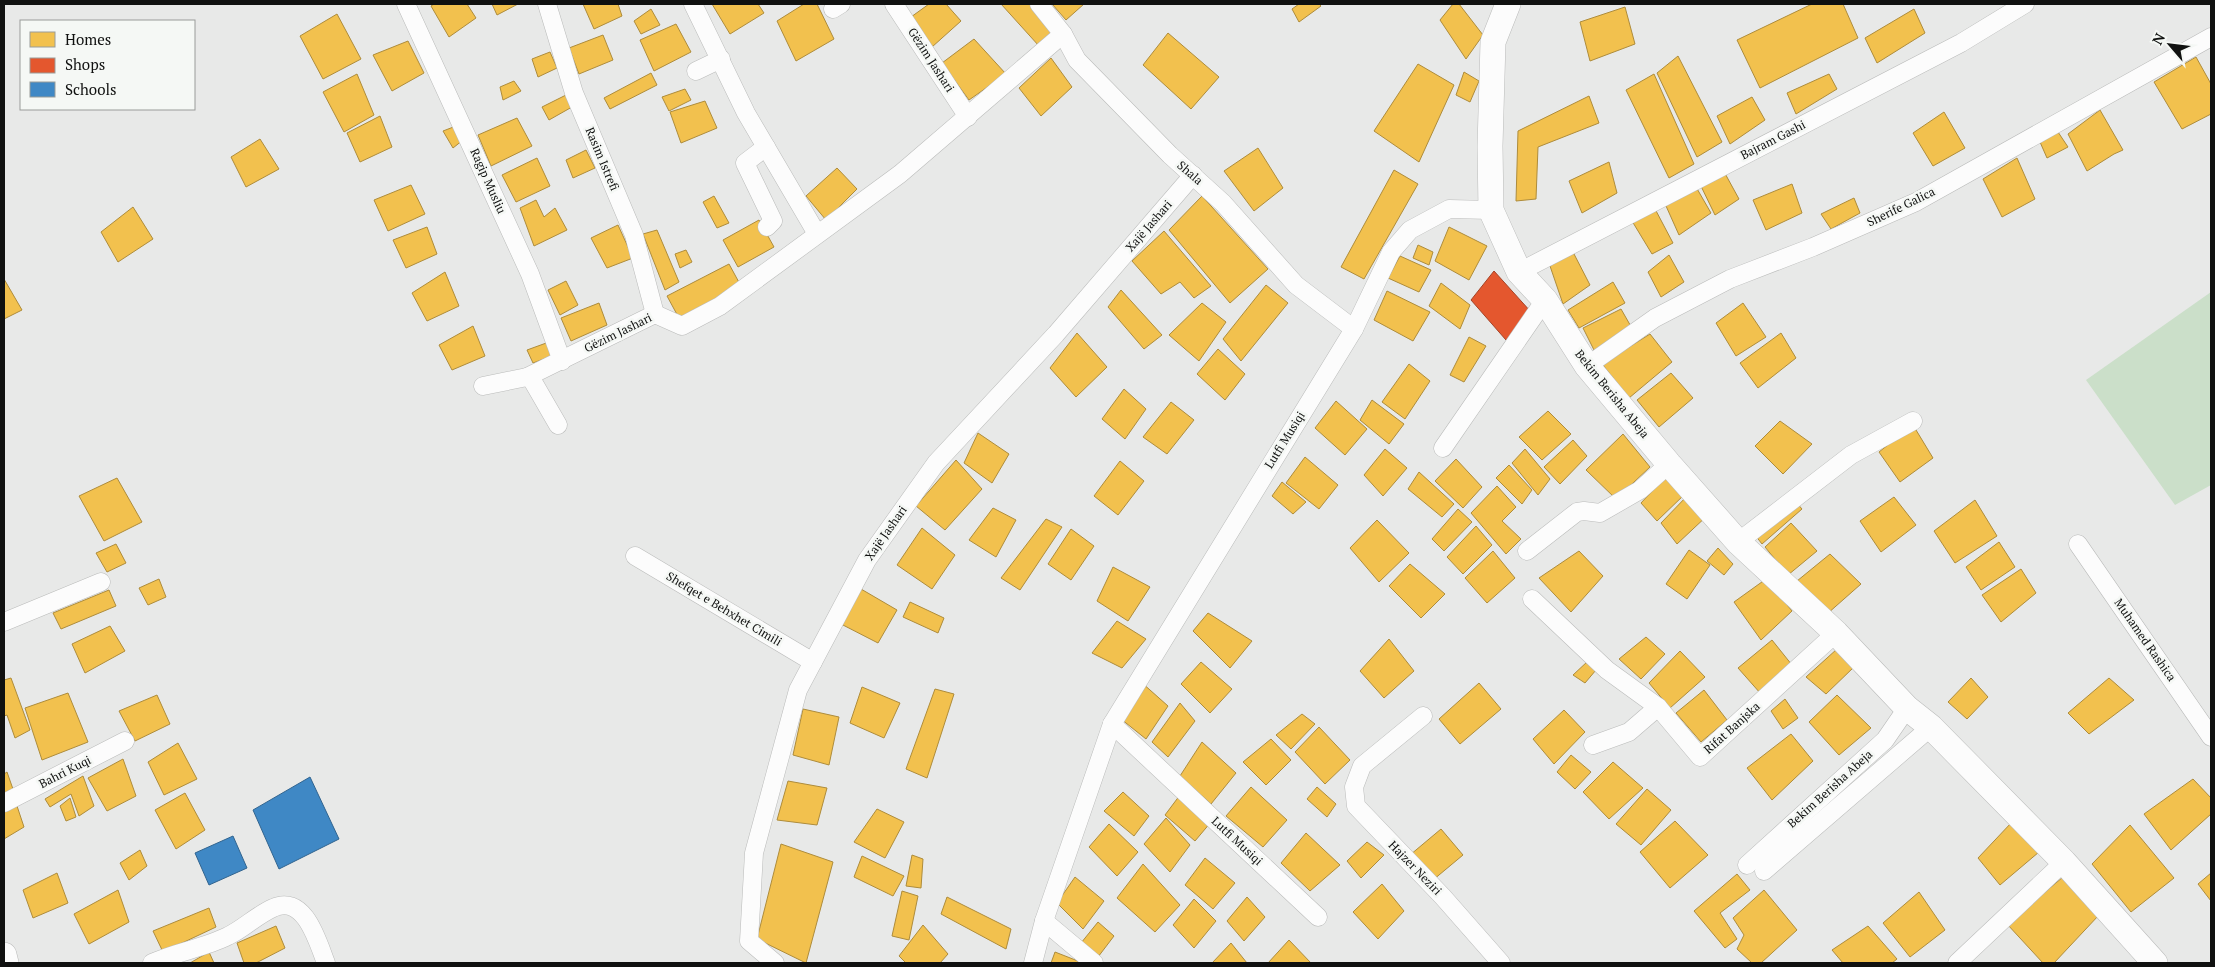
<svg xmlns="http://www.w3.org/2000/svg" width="2215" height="967" font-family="'PT Serif',serif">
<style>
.green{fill:#cbdfc9}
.homes{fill:#f2c14e;stroke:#ae8c3b}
.shops{fill:#e4572e;stroke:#a44225}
.schools{fill:#3f88c5;stroke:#31648f}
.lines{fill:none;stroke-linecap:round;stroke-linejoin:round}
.street-casing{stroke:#babbba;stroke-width:19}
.secondary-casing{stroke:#babbba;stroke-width:26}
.street{stroke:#fcfcfc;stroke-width:18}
.secondary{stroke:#fcfcfc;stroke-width:25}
.labels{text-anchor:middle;stroke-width:5;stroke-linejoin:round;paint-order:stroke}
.street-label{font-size:12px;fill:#101110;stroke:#f5f8f5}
</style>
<rect width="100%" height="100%" fill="#e8e9e8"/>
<path class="green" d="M2211 292V485L2175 505 2086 380Z"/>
<g class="homes">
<path d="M434 4H467L476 18 449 37 431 6Z"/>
<path d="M492 4H518L497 15Z"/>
<path d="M583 4H618L622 16 594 29Z"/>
<path d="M712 4H758L764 13 730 34Z"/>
<path d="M804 4H817L834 39 796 61 777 21Z"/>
<path d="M929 4H946L961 21 932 47 911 17Z"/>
<path d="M1001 4H1029L1057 32 1039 46Z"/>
<path d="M1052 4H1084L1066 20Z"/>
<path d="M1299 4H1319L1321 6 1299 22 1292 9Z"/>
<path d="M1453 4H1459L1483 35 1466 59 1440 20Z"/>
<path d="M1812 4H1843L1858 38 1760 88 1737 40Z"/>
<path d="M1625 7 1635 44 1590 61 1580 22Z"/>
<path d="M651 9 660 25 641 34 634 21Z"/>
<path d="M1914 9 1925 33 1877 63 1865 38Z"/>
<path d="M337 14 361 59 323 79 300 36Z"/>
<path d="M676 24 691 52 654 71 640 40Z"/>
<path d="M1168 33 1219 77 1191 109 1143 65Z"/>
<path d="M603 35 613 60 579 74 569 48Z"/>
<path d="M974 39 1006 74 969 100 942 63Z"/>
<path d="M408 41 424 73 392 91 373 55Z"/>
<path d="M550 52 557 68 538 77 532 59Z"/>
<path d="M1678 56 1722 142 1697 157 1657 73Z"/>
<path d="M2196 57 2211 84V114L2182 129 2154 82Z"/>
<path d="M1051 58 1072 87 1041 116 1019 88Z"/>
<path d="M1418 64 1454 85 1419 162 1374 131Z"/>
<path d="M1464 72 1479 81 1470 102 1456 95Z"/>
<path d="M651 73 657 85 610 109 604 98Z"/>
<path d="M357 74 374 115 344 132 323 92Z"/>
<path d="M1654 74 1694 164 1669 178 1626 90Z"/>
<path d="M1829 74 1837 89 1796 114 1787 93Z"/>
<path d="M514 81 521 91 503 100 500 87Z"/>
<path d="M685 89 691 100 669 111 662 97Z"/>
<path d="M566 95 572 107 549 120 542 107Z"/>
<path d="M1589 96 1599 123 1538 147 1536 199 1516 201 1518 131Z"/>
<path d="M1752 97 1765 120 1730 144 1717 116Z"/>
<path d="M705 101 717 128 681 143 670 112Z"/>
<path d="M2100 110 2123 150 2114 154 2087 171 2068 134Z"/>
<path d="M1944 112 1965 148 1933 166 1913 133Z"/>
<path d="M380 116 392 147 360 162 347 133Z"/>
<path d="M517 118 532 146 491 166 478 135Z"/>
<path d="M456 126 463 140 453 148 443 131Z"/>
<path d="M2058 132 2068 147 2047 158 2040 142Z"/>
<path d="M260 139 279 169 246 187 231 157Z"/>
<path d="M1258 148 1283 188 1254 211 1224 171Z"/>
<path d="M586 150 595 168 573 178 566 160Z"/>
<path d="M537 158 550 186 516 202 502 175Z"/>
<path d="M2017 158 2035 199 2002 217 1983 179Z"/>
<path d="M1609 162 1617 193 1582 213 1569 181Z"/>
<path d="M837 168 857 189 826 220 806 196Z"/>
<path d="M1722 168 1739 199 1715 215 1698 180Z"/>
<path d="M1394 170 1418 184 1364 279 1341 267Z"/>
<path d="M1692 180 1711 213 1679 235 1662 197Z"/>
<path d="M1792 184 1802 213 1766 230 1753 200Z"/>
<path d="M411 185 425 214 388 231 374 200Z"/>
<path d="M714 196 729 223 717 228 703 202Z"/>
<path d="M1202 196 1268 269 1230 303 1169 230Z"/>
<path d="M1854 198 1860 213 1831 229 1821 214Z"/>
<path d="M536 200 544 217 555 208 567 230 534 246 520 208Z"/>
<path d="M133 207 153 239 118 262 101 232Z"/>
<path d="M1654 207 1673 243 1652 254 1632 221Z"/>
<path d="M759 220 774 247 738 267 723 240Z"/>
<path d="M618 225 633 258 607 268 591 238Z"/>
<path d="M427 227 437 254 406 268 393 240Z"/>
<path d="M1449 227 1487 246 1469 280 1435 261Z"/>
<path d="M657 230 679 282 665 290 643 234Z"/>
<path d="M1164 231 1211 286 1194 298 1180 282 1161 294 1132 261Z"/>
<path d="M1418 245 1433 252 1429 265 1413 258Z"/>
<path d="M686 250 692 262 680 268 675 254Z"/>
<path d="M1573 252 1590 285 1563 304 1550 266Z"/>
<path d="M1669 255 1684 282 1661 297 1648 272Z"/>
<path d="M1400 256 1431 270 1419 292 1388 278Z"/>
<path d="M729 264 741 286 680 320 667 296Z"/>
<path d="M445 272 459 306 427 321 412 293Z"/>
<path d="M4 279 22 310 4 319Z"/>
<path d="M566 281 578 305 560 315 548 290Z"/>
<path d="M1613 282 1625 303 1579 328 1568 310Z"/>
<path d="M1441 283 1470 305 1460 329 1429 306Z"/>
<path d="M1266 285 1288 303 1241 361 1223 339Z"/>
<path d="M1121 290 1162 335 1144 349 1108 307Z"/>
<path d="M1387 291 1430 312 1413 341 1374 320Z"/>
<path d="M599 303 607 325 571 341 561 318Z"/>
<path d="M1202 303 1226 322 1199 361 1169 335Z"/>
<path d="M1743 303 1766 337 1736 356 1716 323Z"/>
<path d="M1621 309 1633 330 1595 352 1583 328Z"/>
<path d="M473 326 485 356 452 370 439 345Z"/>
<path d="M1077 333 1107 367 1076 397 1050 368Z"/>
<path d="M1781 333 1796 358 1758 388 1740 363Z"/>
<path d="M1650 334 1672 362 1629 398 1602 364Z"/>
<path d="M1469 337 1486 346 1464 382 1450 375Z"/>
<path d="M549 342 552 356 533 363 527 350Z"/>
<path d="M1218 349 1245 374 1225 400 1197 374Z"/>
<path d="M1409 364 1430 381 1405 419 1382 402Z"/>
<path d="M1671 373 1693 398 1659 427 1637 400Z"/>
<path d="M1124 389 1146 409 1125 439 1102 419Z"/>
<path d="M1372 400 1404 424 1389 444 1360 420Z"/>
<path d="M1336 401 1367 429 1345 455 1315 428Z"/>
<path d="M1171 402 1194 420 1167 454 1143 437Z"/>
<path d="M1548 411 1571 434 1542 460 1519 437Z"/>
<path d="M1780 421 1812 444 1783 474 1755 446Z"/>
<path d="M1913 425 1933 458 1900 482 1879 452Z"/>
<path d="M978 433 1009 454 992 483 964 463Z"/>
<path d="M1623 434 1650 467 1616 499 1586 470Z"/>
<path d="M1573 440 1587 456 1560 484 1544 467Z"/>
<path d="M1385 449 1407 468 1383 496 1364 475Z"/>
<path d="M1525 449 1550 479 1538 495 1512 463Z"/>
<path d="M1305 457 1338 485 1319 509 1286 483Z"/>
<path d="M1456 459 1482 487 1463 508 1435 481Z"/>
<path d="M956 460 982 489 945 530 916 506Z"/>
<path d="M1120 461 1144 481 1118 515 1094 496Z"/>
<path d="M1509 465 1532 490 1522 504 1496 478Z"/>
<path d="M1419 472 1454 504 1442 517 1408 489Z"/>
<path d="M1668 474 1685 494 1657 521 1641 503Z"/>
<path d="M117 478 142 522 104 541 79 496Z"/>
<path d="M1282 482 1306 502 1293 514 1272 496Z"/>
<path d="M1497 486 1516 507 1502 521 1521 539 1506 554 1471 513Z"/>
<path d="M1689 494 1709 514 1677 544 1661 523Z"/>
<path d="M1894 497 1916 525 1881 552 1860 521Z"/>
<path d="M1975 500 1997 536 1955 563 1934 531Z"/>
<path d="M1795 501 1802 509 1762 544 1755 535Z"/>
<path d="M993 508 1016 520 996 557 969 540Z"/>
<path d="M1458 509 1472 522 1444 551 1432 539Z"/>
<path d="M1046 519 1062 527 1020 590 1001 578Z"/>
<path d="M1377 520 1409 553 1379 582 1350 548Z"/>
<path d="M1791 523 1817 551 1788 575 1765 547Z"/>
<path d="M1476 526 1492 545 1463 574 1447 557Z"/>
<path d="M922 528 955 555 932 589 897 565Z"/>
<path d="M1071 529 1094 546 1071 580 1048 564Z"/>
<path d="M1999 542 2015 567 1981 590 1966 567Z"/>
<path d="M116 544 126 563 107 572 96 553Z"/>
<path d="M1718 548 1733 564 1724 575 1707 561Z"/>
<path d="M1689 550 1710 565 1687 599 1666 584Z"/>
<path d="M1493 551 1515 578 1487 603 1465 578Z"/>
<path d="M1579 551 1603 576 1571 612 1539 578Z"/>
<path d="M1830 554 1861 584 1827 614 1797 581Z"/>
<path d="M1410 564 1445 594 1421 618 1389 586Z"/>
<path d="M1113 567 1150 587 1128 621 1097 601Z"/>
<path d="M2021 569 2036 593 2001 622 1982 595Z"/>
<path d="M159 579 166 597 148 605 139 588Z"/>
<path d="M1766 579 1792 611 1761 640 1734 602Z"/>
<path d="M861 589 897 610 878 643 841 624Z"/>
<path d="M109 590 116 606 61 629 53 613Z"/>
<path d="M910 602 944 618 938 633 903 617Z"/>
<path d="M1208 613 1252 641 1230 668 1193 631Z"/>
<path d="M1117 621 1146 639 1122 668 1092 653Z"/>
<path d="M110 626 125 651 85 673 72 644Z"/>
<path d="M1646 637 1665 654 1641 679 1619 659Z"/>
<path d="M1389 639 1414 671 1384 698 1360 671Z"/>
<path d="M1772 640 1792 665 1761 694 1738 668Z"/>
<path d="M1837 649 1854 667 1826 694 1806 677Z"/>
<path d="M1680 651 1705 677 1670 708 1649 683Z"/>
<path d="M1588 661 1596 670 1585 683 1573 675Z"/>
<path d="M1201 662 1232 689 1210 713 1181 684Z"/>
<path d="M11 678 30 730 15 738 7 715 4 716V680Z"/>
<path d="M1971 678 1988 697 1967 719 1948 702Z"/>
<path d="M2109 678 2134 700 2089 734 2068 713Z"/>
<path d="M1141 682 1168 706 1146 739 1121 719Z"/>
<path d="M1479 683 1501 709 1460 744 1439 719Z"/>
<path d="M862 687 900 703 884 738 850 723Z"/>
<path d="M935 689 954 694 927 778 906 769Z"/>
<path d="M1704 690 1727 720 1701 742 1676 713Z"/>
<path d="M68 693 88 742 42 760 25 708Z"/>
<path d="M157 695 170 724 135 741 119 711Z"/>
<path d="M1837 695 1871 728 1839 755 1809 722Z"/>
<path d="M1785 699 1798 718 1783 729 1771 711Z"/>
<path d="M1180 703 1195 721 1168 757 1152 742Z"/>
<path d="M803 709 839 717 829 765 793 755Z"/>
<path d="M1564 710 1585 732 1554 764 1533 739Z"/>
<path d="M1302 714 1315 724 1291 749 1276 735Z"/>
<path d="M1319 727 1350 760 1325 784 1295 752Z"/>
<path d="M1791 734 1813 761 1772 800 1747 768Z"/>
<path d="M1271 739 1291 760 1266 785 1243 762Z"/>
<path d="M1202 742 1236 773 1211 804 1180 776Z"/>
<path d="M178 743 197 779 164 795 148 762Z"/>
<path d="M1571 755 1591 772 1575 789 1557 772Z"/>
<path d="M123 759 136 796 107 811 88 778Z"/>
<path d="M1613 762 1643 788 1609 819 1583 792Z"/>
<path d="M7 772 14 792 4 797V774Z"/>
<path d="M83 776 94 806 79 816 71 794 50 807 45 799Z"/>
<path d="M2193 779 2211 798V814L2171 850 2144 814Z"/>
<path d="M788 781 827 788 817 825 777 820Z"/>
<path d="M1251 787 1287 820 1263 847 1226 816Z"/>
<path d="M1317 787 1336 804 1327 817 1307 799Z"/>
<path d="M1647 789 1671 810 1641 845 1616 824Z"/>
<path d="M1123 792 1149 816 1134 836 1104 811Z"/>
<path d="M185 793 205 830 176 849 155 810Z"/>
<path d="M1180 795 1211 822 1195 841 1165 815Z"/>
<path d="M70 798 76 817 66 821 60 806Z"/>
<path d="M17 806 24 827 4 839V812Z"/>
<path d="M877 809 904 822 885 858 854 842Z"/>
<path d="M1166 818 1190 845 1170 872 1144 844Z"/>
<path d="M1675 821 1708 855 1670 888 1640 852Z"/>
<path d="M2012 822 2039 852 2000 885 1978 858Z"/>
<path d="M1109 824 1138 852 1117 876 1089 847Z"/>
<path d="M2130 825 2174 878 2131 912 2092 864Z"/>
<path d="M1441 829 1463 855 1433 880 1410 855Z"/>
<path d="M1306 833 1340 865 1310 891 1281 863Z"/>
<path d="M1367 842 1384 855 1361 878 1347 861Z"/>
<path d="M781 844 833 862 806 963 757 939Z"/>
<path d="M140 850 147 866 129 880 120 863Z"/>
<path d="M912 855 923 859 921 888 906 886Z"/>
<path d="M862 856 904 876 893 896 854 877Z"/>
<path d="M1205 858 1235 883 1213 909 1185 885Z"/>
<path d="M1143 864 1180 905 1155 932 1117 898Z"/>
<path d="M57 873 68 903 33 918 23 890Z"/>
<path d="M2211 873V901L2198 884Z"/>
<path d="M1737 874 1750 890 1720 913 1737 939 1725 948 1694 911Z"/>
<path d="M1075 877 1104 901 1083 929 1057 903Z"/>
<path d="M2063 877 2099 915 2054 963H2043L2007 924Z"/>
<path d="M1382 884 1404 911 1378 939 1353 912Z"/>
<path d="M118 890 129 922 89 944 74 914Z"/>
<path d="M1764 890 1797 930 1761 963H1752L1737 949 1744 935 1733 918Z"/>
<path d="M902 891 918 896 909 940 892 936Z"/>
<path d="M1919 892 1945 930 1910 957 1883 923Z"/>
<path d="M947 897 1011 929 1006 949 941 914Z"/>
<path d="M1247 897 1265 917 1244 941 1227 921Z"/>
<path d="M1194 899 1216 921 1194 948 1173 925Z"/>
<path d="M209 908 216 927 163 952 153 931Z"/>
<path d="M1098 922 1114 936 1098 957 1081 943Z"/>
<path d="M923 925 948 954 940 963H906L899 956Z"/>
<path d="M276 926 285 948 256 963H244L237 943Z"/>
<path d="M1868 926 1897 959 1892 963H1843L1832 950Z"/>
<path d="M1289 940 1311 963H1268Z"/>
<path d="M1231 943 1247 963H1212Z"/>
<path d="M209 952 214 963H190Z"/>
<path d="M1055 952 1083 963H1051Z"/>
</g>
<path class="shops" d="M1494 271 1531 312 1506 340 1471 300Z"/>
<g class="schools">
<path d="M310 777 339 839 279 869 253 810Z"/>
<path d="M233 836 247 868 209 885 195 853Z"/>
</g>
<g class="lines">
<defs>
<g id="street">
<path d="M406 4 530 274 562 361"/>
<path d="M547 4 574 93 634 235 655 314"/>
<path d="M693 4 746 113 817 234"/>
<path d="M894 4 968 117"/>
<path d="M1039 4 1063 34 1077 60 1170 155 1223 203 1296 285 1354 329"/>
<path d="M833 9 841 4"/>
<path d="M696 71 721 59"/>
<path d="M766 147 745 163 773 221 767 227"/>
<path d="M1519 272 1961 43 2025 4"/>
<path d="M1587 366 1655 318 1730 279 1813 247 1916 202 2211 37"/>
<path d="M527 377 532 380 558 425"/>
<path d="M483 386 527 377 655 314 682 326 720 306 900 174 1063 34"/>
<path d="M1443 448 1545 300"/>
<path d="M1738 542 1851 455 1913 421"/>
<path d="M2078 544 2211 737"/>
<path d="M1527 551 1577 512 1584 511 1600 513 1640 490 1669 464"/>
<path d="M635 556 813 662"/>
<path d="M1532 599 1607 670 1658 707 1700 757 1836 633"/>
<path d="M4 622 101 582"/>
<path d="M1423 716 1362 766 1354 787 1356 806 1443 897 1501 963"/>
<path d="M1112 724 1318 917"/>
<path d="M1593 745 1629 732 1658 707"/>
<path d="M4 803 125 741"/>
<path d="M1747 865 1885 740 1907 708"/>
<path d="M1764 871 1931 727"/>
<path d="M1044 921 1094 963"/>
<path d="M152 963C176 952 204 948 228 936 243 929 257 915 273 908 305 893 318 943 326 963"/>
<path d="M775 963 749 941 754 853 798 690 867 560 936 463 1056 334 1193 175"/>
<path d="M1033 963 1044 921 1112 724 1354 329 1391 252 1410 230 1449 209 1491 210"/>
<path d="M1957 963 2064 862"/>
</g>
<g id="secondary">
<path d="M1508 4 1493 42 1490 146 1491 210 1519 272 1545 300 1587 366 1669 464 1738 542 1836 633 1907 708 1931 727 2064 862 2155 963"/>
<path d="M4 955 6 963"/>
</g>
</defs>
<use href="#street" class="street-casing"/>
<use href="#secondary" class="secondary-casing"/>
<use href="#street" class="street"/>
<use href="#secondary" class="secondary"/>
</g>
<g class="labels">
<g class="street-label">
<text transform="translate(931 60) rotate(57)" y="4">Gëzim Jashari</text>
<text transform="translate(1773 140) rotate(-27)" y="4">Bajram Gashi</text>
<text transform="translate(602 159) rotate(67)" y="4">Rasim Istrefi</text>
<text transform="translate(1190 173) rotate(41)" y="4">Shala</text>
<text transform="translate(488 181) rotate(66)" y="4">Ragip Musliu</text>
<text transform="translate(1901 207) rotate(-26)" y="4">Sherife Galica</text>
<text transform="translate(1149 226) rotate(-49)" y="4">Xajë Jashari</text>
<text transform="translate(618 333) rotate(-26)" y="4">Gëzim Jashari</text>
<text transform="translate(1612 394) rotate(51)" y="4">Bekim Berisha Abeja</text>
<text transform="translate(1285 440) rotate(-58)" y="4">Lutfi Musiqi</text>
<text transform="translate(886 533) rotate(-55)" y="4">Xajë Jashari</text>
<text transform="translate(724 609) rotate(31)" y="4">Shefqet e Behxhet Cimili</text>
<text transform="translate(2145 640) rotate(55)" y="4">Muhamed Rashica</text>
<text transform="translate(1732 728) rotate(-42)" y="4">Rifat Banjska</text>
<text transform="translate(65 772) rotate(-27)" y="4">Bahri Kuqi</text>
<text transform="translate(1830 789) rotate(-42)" y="4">Bekim Berisha Abeja</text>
<text transform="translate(1237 841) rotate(43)" y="4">Lutfi Musiqi</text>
<text transform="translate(1415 868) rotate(46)" y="4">Hajzer Neziri</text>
</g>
</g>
<rect width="2215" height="967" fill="none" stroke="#101110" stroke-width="10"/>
<rect x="20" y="20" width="175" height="90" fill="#f5f8f5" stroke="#999c99"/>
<rect x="30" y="32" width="25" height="15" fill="#f2c14e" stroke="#999c99"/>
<text x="65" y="45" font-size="15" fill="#101110">Homes</text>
<rect x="30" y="58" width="25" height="15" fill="#e4572e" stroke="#999c99"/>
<text x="65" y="70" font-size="15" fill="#101110">Shops</text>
<rect x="30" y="82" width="25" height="15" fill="#3f88c5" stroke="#999c99"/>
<text x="65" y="95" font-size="15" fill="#101110">Schools</text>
<g transform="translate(2170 45) rotate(298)" stroke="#f5f8f5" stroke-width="4" paint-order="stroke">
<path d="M0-4L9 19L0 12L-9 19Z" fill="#101110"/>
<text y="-8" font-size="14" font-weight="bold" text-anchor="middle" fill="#101110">N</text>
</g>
</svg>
